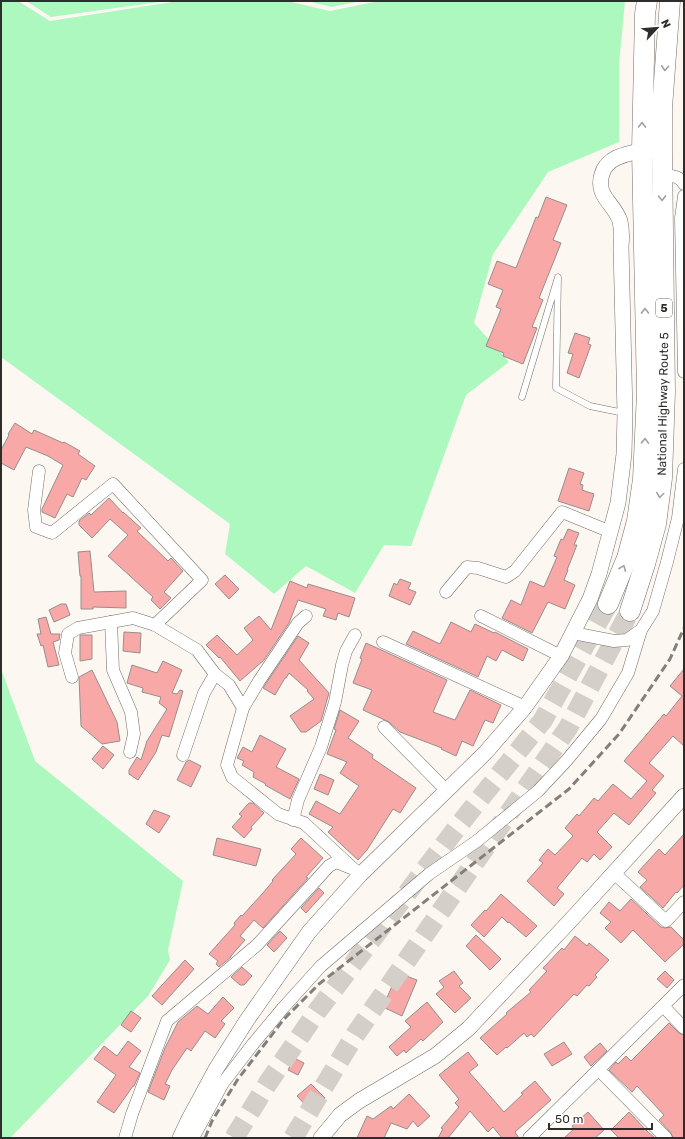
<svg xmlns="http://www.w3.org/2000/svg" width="685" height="1139" font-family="Rubik,sans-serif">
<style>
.green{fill:#acf8bf}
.building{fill:#f8a9a7;stroke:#968e8d}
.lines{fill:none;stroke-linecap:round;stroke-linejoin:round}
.trunk-tunnel{stroke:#d4cfc9;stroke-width:20;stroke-dasharray:20 10;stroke-linecap:butt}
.service-casing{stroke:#726e68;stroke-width:7}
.minor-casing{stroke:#726e68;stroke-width:13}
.tertiary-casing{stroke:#726e68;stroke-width:16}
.trunk-casing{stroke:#726e68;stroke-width:21}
.service{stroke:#fff;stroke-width:6}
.minor{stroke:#fff;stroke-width:12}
.tertiary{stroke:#fff;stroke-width:15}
.trunk{stroke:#fff;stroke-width:20}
.rail{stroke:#83807c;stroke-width:3;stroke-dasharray:8 4;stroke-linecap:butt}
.oneway{stroke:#a1a0a0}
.labels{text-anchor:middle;stroke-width:3.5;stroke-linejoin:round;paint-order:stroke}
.shield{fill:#fff;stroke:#6d6c6b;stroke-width:1}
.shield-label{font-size:11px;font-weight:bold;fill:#2f2d2b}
.street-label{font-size:12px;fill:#2f2d2b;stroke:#fff}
</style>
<rect width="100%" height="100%" fill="#fdf7f1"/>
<g class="green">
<path d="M1 1H18L50 21 179 1H287L330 11 379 1H625L619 64V142L548 172 493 254 474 323 509 362 466 395 411 546 384 545 355 593 306 566 274 594 225 554 230 524 1 357Z"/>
<path d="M26 1H166L51 17Z"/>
<path d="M307 1H361L332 7Z"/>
<path d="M1 669 35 761 183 881 168 950 170 960 148 996 10 1138H1Z"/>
</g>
<g class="building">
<path d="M546 197 567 205 553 240 561 243 539 298 543 300 532 327 537 328 523 364 503 356 504 353 486 346 501 309 496 307 503 290 488 284 497 261 516 268 536 217 538 218Z"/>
<path d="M575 333 590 338 588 344 591 345 579 378 567 373 573 354 568 353Z"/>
<path d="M15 423 32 434 34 430 63 443 64 442 80 451 78 454 95 466 86 480 82 478 73 497 67 494 55 518 42 512V509L63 465 48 456 26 447 14 470 1 463V450L9 435 8 434Z"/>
<path d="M569 468 584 473 580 484 583 485 582 490 594 494 589 511 558 501Z"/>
<path d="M109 498 123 513V512L141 528 137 531 168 561 171 558 183 571 164 592 171 598 160 609 151 600 153 597 108 556 128 535 110 519 92 538 79 525V521L89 513 91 515Z"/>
<path d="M568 529 579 533 574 545H577L567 570H568L564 580 575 585 565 609 548 602 532 633 502 618 511 600 521 605 530 581 544 587 557 557 554 556 561 539 563 540Z"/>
<path d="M90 551 94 592 126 591V608L93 607V609H81V576H80L78 552Z"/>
<path d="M225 575 239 589 229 599 215 584Z"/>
<path d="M400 579 411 583 408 589 416 592 410 605 389 596 394 583 397 585Z"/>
<path d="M290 581 307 588 308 584 355 598 349 617 338 613 336 620 323 616 326 609 298 600 289 623 264 660 240 681 220 657 219 658 206 645 217 635 237 655 253 640 244 628 259 616 271 630Z"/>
<path d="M61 604H66L70 615 54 622 49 610Z"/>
<path d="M46 617 51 634H60L59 640 53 642 59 665 48 667 43 645 41 646 37 634H41L38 619Z"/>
<path d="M451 622 471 632 475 624 494 633 495 632 528 649 523 661 502 650 496 661 487 656 478 677 406 644 413 631 440 644Z"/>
<path d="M124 632 141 633 140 653 123 651Z"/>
<path d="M80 635H92V659L80 661Z"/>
<path d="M298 636 309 643 299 660 329 693 321 721 306 732H301L290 716 314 699 307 691 308 690 289 673 286 678H285L275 695 263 688Z"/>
<path d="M366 643 447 680 433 712 455 720 470 690 501 705 493 723 485 720 473 746 462 741 456 756 441 749 442 748 400 732 389 722 363 710 372 690 353 683 362 659 360 658Z"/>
<path d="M163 661 182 670 172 693 177 694 180 690 183 691 169 737 162 735 156 752 138 780 129 774V770L137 757 141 760 147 741 167 709 159 703 161 697 142 692 143 688 127 683 132 665 157 673Z"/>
<path d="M684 669V746L673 736 649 763 664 776 652 790 656 793 629 825 614 813 597 832 612 847 600 860 594 854 587 862 582 858 557 888 564 894 554 906 527 881 543 863 539 860 548 849 555 855 573 836 565 828 577 814 579 816 594 798 598 801 613 784 631 799 647 781 624 761 664 714 666 716 682 696 670 686Z"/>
<path d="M92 670 117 722 120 741 102 744 81 726 79 677Z"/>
<path d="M340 710 359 721 348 738 373 755 372 758 416 788 400 813 393 809 367 850 358 860 328 832 333 827 309 814 316 801 340 814 359 786 340 773 347 762 327 754 336 730 334 729Z"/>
<path d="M260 735 286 749 276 767 299 779 290 799 265 785 266 784 253 777 254 772 242 765 244 761 237 758 243 747 252 752Z"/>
<path d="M103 746 114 755 103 769 92 759Z"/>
<path d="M189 760 201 766 191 787 177 780 186 762Z"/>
<path d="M320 774 334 780 328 795 314 789Z"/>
<path d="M249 803H253L264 813 251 827 252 829 244 838 232 827 242 816 239 814Z"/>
<path d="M154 810 170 816 159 833 146 824Z"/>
<path d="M684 834V885L677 893 676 892 663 908 640 887 647 880 638 872 659 849 665 855Z"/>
<path d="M217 838 261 849 256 866 213 855Z"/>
<path d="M301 838 323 858 306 877 308 878 263 928 254 920 240 936 245 940 231 956V957L219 967 216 964 218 961 209 954 235 925 234 923 241 915 242 916 263 893 273 881 272 880 296 854 291 849Z"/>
<path d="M319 888 324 893 306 913 301 908Z"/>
<path d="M501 894 537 926 526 937 509 922 508 923 502 917 484 937 471 925 485 910 486 911Z"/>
<path d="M631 899 661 927 665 928 671 927 684 940V944L665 962 633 930 621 943 605 928 611 922 600 913 609 902 620 911Z"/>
<path d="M280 931 287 938 274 952 267 945Z"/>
<path d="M476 935 501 959 490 970 466 946Z"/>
<path d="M575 936 587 946 589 943 609 960 595 975 597 977 589 986 587 985 577 996 574 994 534 1037 531 1034 527 1037 524 1033 507 1048 506 1047 497 1055 480 1038 507 1014 506 1013 531 992 529 990 547 971 543 968 562 948 564 950Z"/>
<path d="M185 960 194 969 162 1005 152 996Z"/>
<path d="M242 967 252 976 244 985H240L231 977Z"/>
<path d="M454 971 463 983 459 986 471 998 455 1013 436 994 444 987 439 981Z"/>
<path d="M665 971 674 980 667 988 657 979Z"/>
<path d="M401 974 417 980 402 1016 383 1007 395 979 399 980Z"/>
<path d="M223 997 234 1008 221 1021 225 1024 215 1038 205 1031 191 1051 187 1048 172 1070 165 1084 170 1086 164 1100 148 1092 165 1048 178 1022 197 1006 208 1014Z"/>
<path d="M427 1002 443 1022 423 1041 421 1039 406 1053 404 1050 397 1056 389 1047 411 1027 405 1021Z"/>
<path d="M131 1011 141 1018 131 1032 121 1025Z"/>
<path d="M669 1023 679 1033 684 1035V1138H673L671 1133 659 1120 664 1115 637 1086 632 1092 609 1070 616 1062 618 1064 626 1056 631 1061Z"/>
<path d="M128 1041 141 1051 129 1067 140 1073 134 1086H133L114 1113 97 1102 116 1075 94 1059 104 1046 117 1056Z"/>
<path d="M564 1042 572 1054 552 1066 544 1054Z"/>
<path d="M600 1043 607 1051 591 1066 584 1057Z"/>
<path d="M468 1052 478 1065 469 1072 504 1112 523 1094 521 1093 535 1081 551 1100 515 1132 519 1138H502L493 1127 488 1132 470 1111 448 1138H438L443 1129 441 1128 459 1107 455 1103 459 1099 439 1075Z"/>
<path d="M294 1058 304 1063 298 1075 288 1070Z"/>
<path d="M311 1084 325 1098 311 1111 297 1096Z"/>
<path d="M409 1094 430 1116 418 1127 413 1121 407 1129 391 1123 384 1138H357L367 1116 373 1119 391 1106 393 1109Z"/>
<path d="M588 1112 604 1130 595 1138H564L574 1129 572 1126Z"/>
<path d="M629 1112 647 1131 655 1138H619L611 1130Z"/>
</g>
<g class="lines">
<g class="trunk-tunnel">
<path d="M234 1138 268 1083 318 1010 459 825 543 720 608 604"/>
<path d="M293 1138 355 1035 568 728 630 611"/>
</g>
<defs>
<path id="service" d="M522 397 558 277 556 388 590 406 624 413"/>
<g id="minor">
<path d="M662 174C670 176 679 175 684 184"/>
<path d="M684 196 681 218 684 372"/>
<path d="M39 471 34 510 36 527 52 533 113 484 202 580 155 625"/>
<path d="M446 592 467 567 478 568 506 577 515 571 562 512 611 532"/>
<path d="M481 616 561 656"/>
<path d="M573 633 614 641 627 640 641 630 653 611 667 562 678 518 684 469"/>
<path d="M383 642 525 707"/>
<path d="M72 677 65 653 68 634 78 628 111 622"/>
<path d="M243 708 259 681 298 623 306 616"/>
<path d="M384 727 446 790"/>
<path d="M130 752 134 734 131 712 113 670 111 622 133 618 155 625 197 650 215 674 229 685 243 708 227 765 232 777 278 814 304 823 360 875"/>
<path d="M183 755 204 693 215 674"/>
<path d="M293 820 298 800 321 747 335 702 342 665 346 651 355 635"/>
<path d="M614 873 666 921 684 902"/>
<path d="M664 1007 684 1028"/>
<path d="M599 1070 666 1138"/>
<path d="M125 1138 132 1114 167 1021 257 945 329 866 336 862 351 868"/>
<path d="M193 1138 223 1083 253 1044 283 1008 321 966 429 874 477 841 538 791 567 760 601 719 628 673 641 630"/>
<path d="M529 1138 684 985"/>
</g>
<g id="tertiary">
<path d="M180 1138 189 1119 216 1069 247 1020 309 932 360 875 486 752 525 707 561 656 590 599 599 574 618 503 624 454 625 414 621 246C622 237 622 230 620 221 614 203 595 196 602 174 604 167 610 161 616 158 628 153 639 150 653 151"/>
<path d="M321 1138 340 1115 359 1101 435 1056 468 1029 570 921 684 796"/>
</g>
<g id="trunk">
<path d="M608 604 627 558 637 521 643 479 647 393 642 150 645 14 647 1"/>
<path d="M630 611 645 564 656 524 662 478 665 392 662 151V108L670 1"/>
</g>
</defs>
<use href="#service" class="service-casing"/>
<use href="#minor" class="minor-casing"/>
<use href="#tertiary" class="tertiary-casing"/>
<use href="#trunk" class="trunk-casing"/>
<use href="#service" class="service"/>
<use href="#minor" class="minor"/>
<use href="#tertiary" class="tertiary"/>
<use href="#trunk" class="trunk"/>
<path class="rail" d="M205 1138 212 1121 238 1079 284 1019 319 984 569 789 619 734 670 659 684 628"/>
</g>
<defs><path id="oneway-chevron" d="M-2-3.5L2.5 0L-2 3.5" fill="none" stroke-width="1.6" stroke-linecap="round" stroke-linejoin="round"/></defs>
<g class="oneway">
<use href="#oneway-chevron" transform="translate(665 68) rotate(94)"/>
<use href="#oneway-chevron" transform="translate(642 125) rotate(-89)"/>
<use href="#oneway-chevron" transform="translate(662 198) rotate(89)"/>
<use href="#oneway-chevron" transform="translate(645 311) rotate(-91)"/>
<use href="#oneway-chevron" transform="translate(645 441) rotate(-88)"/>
<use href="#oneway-chevron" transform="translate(660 495) rotate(98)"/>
<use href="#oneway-chevron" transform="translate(623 568) rotate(-68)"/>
</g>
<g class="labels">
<rect class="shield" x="656" y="299" width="16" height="18" rx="3"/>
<g class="shield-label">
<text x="664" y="312">5</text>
</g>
<g class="street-label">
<text transform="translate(663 404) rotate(-89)" y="4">National Highway Route 5</text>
</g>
</g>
<rect width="685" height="1139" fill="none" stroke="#2f2d2b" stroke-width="4"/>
<g transform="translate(657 28) rotate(64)" stroke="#ffffff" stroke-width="3" paint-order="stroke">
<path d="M0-3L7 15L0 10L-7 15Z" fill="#2f2d2b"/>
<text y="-6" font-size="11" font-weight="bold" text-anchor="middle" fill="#2f2d2b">N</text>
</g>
<path d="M549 1123v6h103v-6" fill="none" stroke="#2f2d2b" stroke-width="2"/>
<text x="555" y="1123" font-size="12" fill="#2f2d2b" stroke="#ffffff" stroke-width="3" paint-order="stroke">50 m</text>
</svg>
